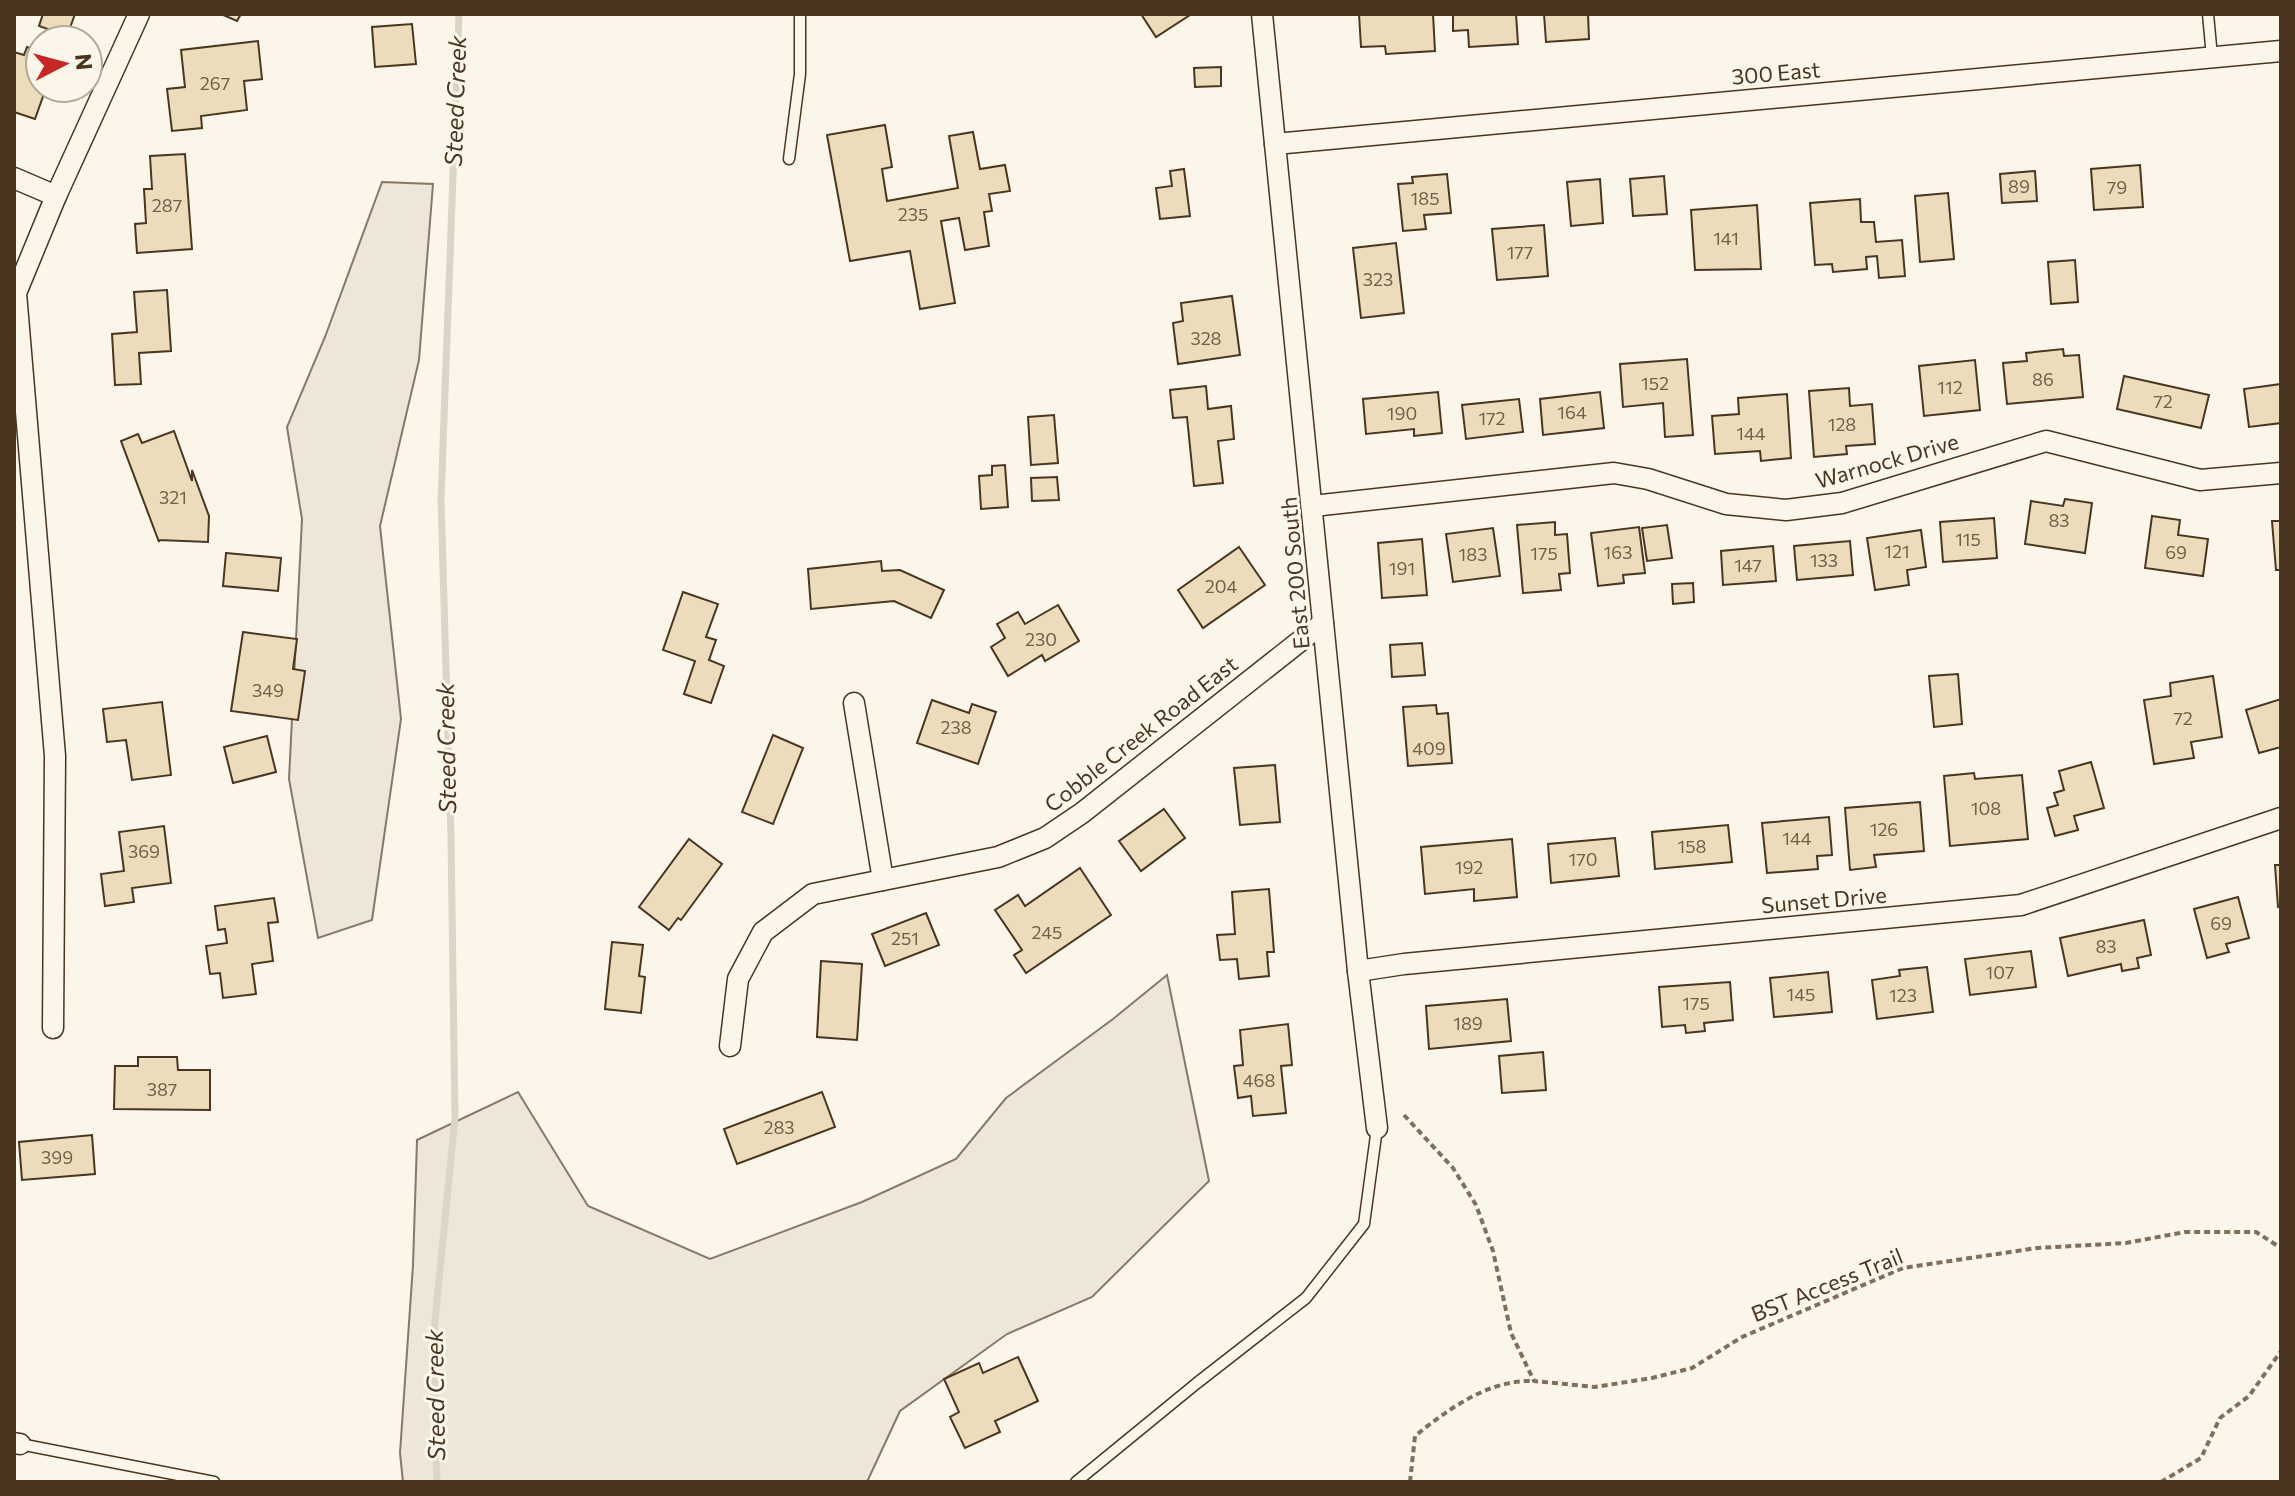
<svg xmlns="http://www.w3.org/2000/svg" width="2295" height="1496" font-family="Commissioner,sans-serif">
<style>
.green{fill:#ede6d9;stroke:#887966;stroke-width:2}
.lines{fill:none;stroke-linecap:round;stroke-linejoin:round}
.stream{stroke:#dcd4c6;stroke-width:7}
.building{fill:#ecdcbc;stroke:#4a3520;stroke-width:2}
.service-casing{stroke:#4a3520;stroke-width:13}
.minor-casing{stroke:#4a3520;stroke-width:23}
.path{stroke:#7f6f5c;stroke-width:4;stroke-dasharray:6 4;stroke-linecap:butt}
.service{stroke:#fbf6e9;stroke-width:10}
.minor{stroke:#fbf6e9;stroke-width:20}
.labels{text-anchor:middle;stroke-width:6;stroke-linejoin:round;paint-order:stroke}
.number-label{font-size:18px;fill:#725f47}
.street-label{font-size:22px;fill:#4a3520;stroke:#fbf6e9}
.water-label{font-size:24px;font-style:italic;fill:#4a3520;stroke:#fbf6e9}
</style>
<rect width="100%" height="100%" fill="#fbf6e9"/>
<g class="green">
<path d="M382 182 433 184 419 360 380 526 401 719 372 920 318 938 289 779 302 519 287 427 325 337Z"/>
<path d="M1167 975 1209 1181 1092 1297 1007 1334 900 1411 867 1482H403L400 1453 413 1265 417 1140 518 1092 588 1206 710 1259 862 1202 956 1159 1006 1098 1113 1019Z"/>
</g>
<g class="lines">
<path class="stream" d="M437 1482 433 1341 455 1118 451 838 441 500 459 14"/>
</g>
<g class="building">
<path d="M43 14H75L67 36 39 26Z"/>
<path d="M221 14H241L237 21Z"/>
<path d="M1141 14H1190V15L1156 37Z"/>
<path d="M1359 14H1433L1435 51 1386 54 1385 46 1361 47Z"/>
<path d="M1453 14H1516L1518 44 1469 47 1468 30 1453 31Z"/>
<path d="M1544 14H1588L1589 39 1546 42Z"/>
<path d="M412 24 416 64 375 67 372 27Z"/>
<path d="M258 41 262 79 244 81 247 110 201 116 202 128 172 131 167 89 185 87 181 50Z"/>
<path d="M27 47 40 52V88H46L35 119 14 112V52L24 55Z"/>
<path d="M1221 67V86L1195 87 1194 68Z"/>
<path d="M885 125 892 167 882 169 887 201 958 188 949 136 973 132 980 169 1005 165 1010 191 989 194 992 211 984 212 989 246 965 250 959 218 941 221 955 303 920 309 910 251 850 261 827 135Z"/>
<path d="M185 154 192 249 137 253 135 224 146 223 144 189H152L150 156Z"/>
<path d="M2140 165 2143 207 2094 210 2091 169Z"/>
<path d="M1184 169 1190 216 1160 219 1156 188 1172 186 1170 171Z"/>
<path d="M2035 171 2037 201 2002 203 2000 174Z"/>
<path d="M1447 174 1451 213 1424 215 1426 229 1403 231 1398 184 1413 183 1412 177Z"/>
<path d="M1664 176 1667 214 1633 216 1630 179Z"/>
<path d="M1600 179 1603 223 1571 226 1567 182Z"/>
<path d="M1948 193 1954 259 1920 262 1915 196Z"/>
<path d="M1860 199 1861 222H1874L1876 242 1902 240 1905 276 1879 278 1877 256 1866 257 1867 269 1833 272 1832 264 1815 265 1810 203Z"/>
<path d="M1757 205 1761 269 1695 270 1691 210Z"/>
<path d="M1544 225 1548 276 1497 280 1492 229Z"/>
<path d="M1396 243 1404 313 1361 318 1353 248Z"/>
<path d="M2075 260 2078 302 2051 304 2048 262Z"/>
<path d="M167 290 171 351 139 353 141 384 115 385 112 334 137 332 134 292Z"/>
<path d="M1232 296 1240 355 1178 364 1173 323 1183 321 1181 303Z"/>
<path d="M2063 349 2064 356 2079 355 2083 397 2007 404 2003 363 2027 361 2026 353Z"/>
<path d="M1687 359 1693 435 1665 437 1663 403 1623 407 1620 364Z"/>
<path d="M1975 360 1980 410 1924 416 1919 366Z"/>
<path d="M2124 376 2209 395 2201 428 2117 409Z"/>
<path d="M2281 384V423L2249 427 2244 389Z"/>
<path d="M1206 386 1208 409 1231 406 1234 439 1218 441 1223 483 1194 486 1187 417 1173 418 1170 390Z"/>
<path d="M1849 388 1850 406 1872 404 1875 444 1846 446 1847 454 1814 457 1809 391Z"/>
<path d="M1438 392 1442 433 1414 436V429L1366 434 1363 399Z"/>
<path d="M1600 392 1604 428 1543 435 1540 399Z"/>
<path d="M1787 394 1791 458 1761 461 1760 451 1715 454 1712 416 1739 414 1738 398Z"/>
<path d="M1519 399 1523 432 1466 439 1462 405Z"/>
<path d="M1054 415 1058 463 1031 465 1028 417Z"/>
<path d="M174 431 192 481V470L209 516 208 542 159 540V542L121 441 138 434 142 443Z"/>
<path d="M1005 465 1008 507 981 509 979 476 992 475V466Z"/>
<path d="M1057 477 1059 500 1032 501 1031 478Z"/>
<path d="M2065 499 2092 503 2085 553 2025 544 2031 501 2063 506Z"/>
<path d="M2152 516 2180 520 2178 535 2208 539 2203 576 2145 568Z"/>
<path d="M1994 518 1997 558 1943 562 1940 522Z"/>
<path d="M2272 521H2281V570H2276Z"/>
<path d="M1555 522V535L1567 534 1570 573 1559 574 1561 590 1523 593 1517 525Z"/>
<path d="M1667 525 1672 558 1647 561 1642 528Z"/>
<path d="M1639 527 1645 573 1623 575 1624 583 1598 586 1591 533Z"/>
<path d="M1493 528 1500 576 1453 582 1446 534Z"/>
<path d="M1921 530 1926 567 1907 570 1909 585 1875 590 1867 538Z"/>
<path d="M1422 539 1427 595 1382 598 1378 543Z"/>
<path d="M1850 541 1853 575 1797 580 1794 546Z"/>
<path d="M1773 546 1776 581 1723 585 1721 551Z"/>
<path d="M1239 547 1265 585 1203 628 1178 590Z"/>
<path d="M226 553 281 558 278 591 223 586Z"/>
<path d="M881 561 882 571 900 570 944 590 931 618 894 601 811 609 808 569Z"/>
<path d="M1693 583 1694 602 1673 604 1672 584Z"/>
<path d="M683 592 718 604 706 637 716 640 709 660 724 666 711 703 684 694 695 661 663 650Z"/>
<path d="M1058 605 1079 641 1045 661 1042 655 1008 676 991 647 1005 638 997 624 1018 612 1025 624Z"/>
<path d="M243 632 297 639 293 669 305 671 298 720 231 711Z"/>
<path d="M1422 643 1425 675 1392 677 1390 645Z"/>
<path d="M1958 674 1962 724 1934 727 1929 676Z"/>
<path d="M2213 676 2222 737 2191 742 2194 758 2154 764 2144 700 2171 696 2170 683Z"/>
<path d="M2281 699V747L2259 753 2246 710Z"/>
<path d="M932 700 969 713 972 704 996 712 978 764 917 743Z"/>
<path d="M162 702 171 775 132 780 126 740 107 742 103 709Z"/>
<path d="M1436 705 1437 714 1448 713 1452 763 1408 766 1403 707Z"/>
<path d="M773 735 803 748 773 824 742 812Z"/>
<path d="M267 736 276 772 233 783 224 747Z"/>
<path d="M2091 762 2104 808 2074 816 2078 830 2055 836 2047 808 2058 805 2054 793 2064 790 2059 771Z"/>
<path d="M1275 765 1280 822 1240 825 1234 768Z"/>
<path d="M1974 773 1975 779 2022 775 2028 839 1950 846 1944 776Z"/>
<path d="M1920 802 1924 851 1874 855 1876 867 1850 870 1845 808Z"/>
<path d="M1164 809 1185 838 1141 871 1119 841Z"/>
<path d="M1829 817 1832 855 1817 856 1818 869 1767 873 1762 823Z"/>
<path d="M1728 825 1732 862 1655 869 1652 832Z"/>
<path d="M164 826 171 883 132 888 134 902 105 906 101 874 124 871 119 832Z"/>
<path d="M1615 838 1619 876 1551 883 1548 844Z"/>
<path d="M689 839 722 864 681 920 678 918 669 930 639 907Z"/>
<path d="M1512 839 1517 897 1474 901V889L1425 894 1421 847Z"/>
<path d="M2275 865H2281V906L2278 907Z"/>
<path d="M1080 868 1111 915 1026 973 1014 955 1022 950 995 910 1018 895 1025 906Z"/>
<path d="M1269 889 1274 952H1267L1269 976 1239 979 1237 959 1220 960 1217 935 1235 934 1232 892Z"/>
<path d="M2238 897 2249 938 2226 944 2229 952 2207 958 2194 909Z"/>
<path d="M274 898 278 922 268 923 273 961 252 964 256 994 223 998 220 973 210 974 206 946 227 943 225 929 218 930 215 906Z"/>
<path d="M926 913 939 945 885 966 872 934Z"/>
<path d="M2144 920 2151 955 2137 958 2139 968 2122 971 2121 964 2068 976 2060 938Z"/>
<path d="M612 942 643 945 639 976 645 977 641 1013 605 1009Z"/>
<path d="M2031 951 2036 987 1970 995 1965 959Z"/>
<path d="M821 961 862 964 857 1040 817 1037Z"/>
<path d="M1927 967 1933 1012 1877 1019 1872 980 1900 976 1899 970Z"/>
<path d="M1828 972 1832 1012 1774 1017 1770 978Z"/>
<path d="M1730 982 1733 1020 1704 1023 1705 1031 1686 1033 1685 1025 1662 1027 1659 987Z"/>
<path d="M1507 999 1511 1041 1429 1049 1426 1006Z"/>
<path d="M1288 1024 1292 1065 1281 1066 1286 1113 1253 1116 1251 1096 1238 1098 1234 1066 1243 1065 1240 1030Z"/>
<path d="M1543 1052 1546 1090 1502 1093 1499 1056Z"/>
<path d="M138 1057H177L178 1070H210V1110L114 1109 115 1066H138Z"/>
<path d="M822 1092 835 1127 737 1164 724 1129Z"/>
<path d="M92 1135 95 1174 22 1180 19 1142Z"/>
<path d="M1018 1357 1038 1401 995 1421 1000 1432 965 1448 950 1417 959 1412 944 1379 979 1363 983 1373Z"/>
</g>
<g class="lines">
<defs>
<g id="service">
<path d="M2208 14 2212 57"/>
<path d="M789 159 800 74V14"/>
<path d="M20 1444 214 1482"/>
<path d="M1076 1482 1197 1383 1306 1298 1364 1224 1377 1128"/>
</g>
<g id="minor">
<path d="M1262 14 1358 971 1377 1128"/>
<path d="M1275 144 2281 51"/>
<path d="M14 178 56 196"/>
<path d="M1313 506 1614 473 1648 479 1726 504 1786 510 1842 503 2046 441 2200 480 2281 473"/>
<path d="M854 703 883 880"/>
<path d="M1358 971 1404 964 2021 905 2281 818"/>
<path d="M53 1028 55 756 16 293 56 196 139 14"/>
<path d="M730 1046 738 979 763 932 813 894 998 857 1045 838 1082 813 1323 623"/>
<path d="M14 1443 20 1444"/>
</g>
</defs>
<use href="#service" class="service-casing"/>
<use href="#minor" class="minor-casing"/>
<g class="path">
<path d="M1404 1115 1453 1168 1476 1205 1493 1251 1511 1333 1534 1381 1595 1387 1652 1378 1692 1368 1742 1337 1903 1268 2037 1248 2126 1243 2185 1232H2256L2281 1248"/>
<path d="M1410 1482 1415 1436C1448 1409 1490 1379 1534 1381"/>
<path d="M2161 1482 2201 1458 2220 1418 2249 1396 2281 1351"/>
</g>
<use href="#service" class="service"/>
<use href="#minor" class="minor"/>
</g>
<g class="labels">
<g class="number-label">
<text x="215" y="90">267</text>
<text x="2019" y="193">89</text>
<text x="2117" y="194">79</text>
<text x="1425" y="205">185</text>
<text x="167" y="212">287</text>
<text x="913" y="221">235</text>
<text x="1726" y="245">141</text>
<text x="1520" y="259">177</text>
<text x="1378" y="286">323</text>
<text x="1206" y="345">328</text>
<text x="2043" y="386">86</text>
<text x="1655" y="390">152</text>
<text x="1950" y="394">112</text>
<text x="2163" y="408">72</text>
<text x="1572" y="419">164</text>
<text x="1402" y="420">190</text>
<text x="1492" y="425">172</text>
<text x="1842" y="431">128</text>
<text x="1751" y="440">144</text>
<text x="173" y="504">321</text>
<text x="2059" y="527">83</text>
<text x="1968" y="546">115</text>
<text x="1897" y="558">121</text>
<text x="1618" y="559">163</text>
<text x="2176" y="559">69</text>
<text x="1544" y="560">175</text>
<text x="1473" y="561">183</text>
<text x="1824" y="567">133</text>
<text x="1748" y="572">147</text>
<text x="1402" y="575">191</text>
<text x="1221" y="593">204</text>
<text x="1041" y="646">230</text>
<text x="268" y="697">349</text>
<text x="2183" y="725">72</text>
<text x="956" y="734">238</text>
<text x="1429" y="755">409</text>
<text x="1986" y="815">108</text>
<text x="1884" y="836">126</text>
<text x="1797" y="845">144</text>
<text x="1692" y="853">158</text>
<text x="144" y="858">369</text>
<text x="1583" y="866">170</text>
<text x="1469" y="874">192</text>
<text x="2221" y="930">69</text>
<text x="1047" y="939">245</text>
<text x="905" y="945">251</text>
<text x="2106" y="953">83</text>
<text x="2000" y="979">107</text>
<text x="1801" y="1001">145</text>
<text x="1903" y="1002">123</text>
<text x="1696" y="1010">175</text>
<text x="1468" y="1030">189</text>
<text x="1259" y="1087">468</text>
<text x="162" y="1096">387</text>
<text x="779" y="1134">283</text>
<text x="57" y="1164">399</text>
</g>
<g class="street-label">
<text transform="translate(1776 73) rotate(-5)" y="8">300 East</text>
<text transform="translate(1887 461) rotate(-16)" y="8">Warnock Drive</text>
<text transform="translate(1295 573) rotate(-95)" y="8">East 200 South</text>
<text transform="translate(1141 734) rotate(-38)" y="8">Cobble Creek Road East</text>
<text transform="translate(1824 900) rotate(-5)" y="8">Sunset Drive</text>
<text transform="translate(1827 1285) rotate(-22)" y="8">BST Access Trail</text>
</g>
<g class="water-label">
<text transform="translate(456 101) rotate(-88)" y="8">Steed Creek</text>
<text transform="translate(447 748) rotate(-91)" y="8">Steed Creek</text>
<text transform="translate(436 1395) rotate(-91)" y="8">Steed Creek</text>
</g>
</g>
<rect width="2295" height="1496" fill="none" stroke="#4a3520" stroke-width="32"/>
<g transform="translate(64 64) rotate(84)"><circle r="38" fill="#fbf6e9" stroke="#b4a999" stroke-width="2"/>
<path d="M0-6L14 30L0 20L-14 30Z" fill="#c62828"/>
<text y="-12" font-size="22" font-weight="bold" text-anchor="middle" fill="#4a3520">N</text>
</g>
</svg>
